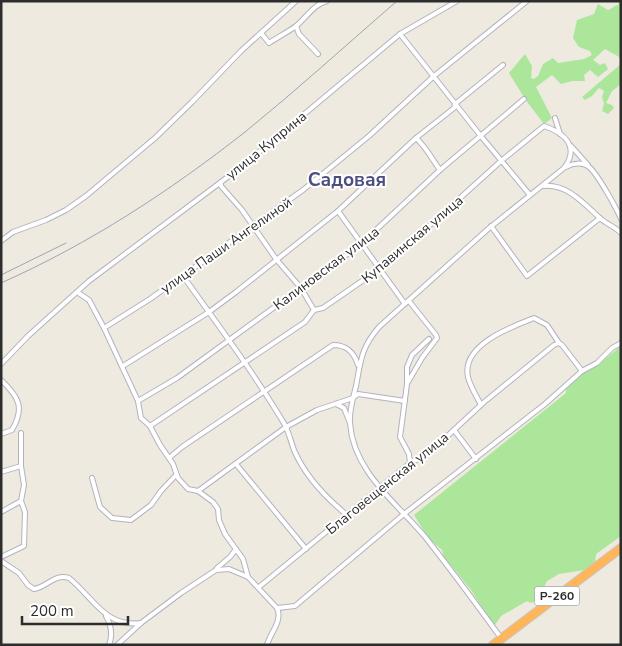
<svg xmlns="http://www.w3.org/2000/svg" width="622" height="646" font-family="'Nunito Sans',sans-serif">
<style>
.green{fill:#abe69b}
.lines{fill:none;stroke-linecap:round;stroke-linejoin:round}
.street-casing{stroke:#b3b3c0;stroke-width:6}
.highway-casing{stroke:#c8c8c8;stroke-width:10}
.street{stroke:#fff;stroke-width:4}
.highway{stroke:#ffb65a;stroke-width:8}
.rail{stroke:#a1a2b7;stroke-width:1}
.labels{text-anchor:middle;stroke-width:4;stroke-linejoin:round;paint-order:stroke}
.shield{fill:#fff;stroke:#6c6c6c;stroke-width:1}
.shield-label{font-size:12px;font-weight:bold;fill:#2d2d2d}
.street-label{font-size:14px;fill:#2d2d2d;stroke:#fff}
.district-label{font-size:19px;font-weight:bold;fill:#4b4e80;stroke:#fff}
</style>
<rect width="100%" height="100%" fill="#eeeadf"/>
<g class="green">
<path d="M618 1H621V58L605 49 593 60 600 65 605 63 608 69 598 77 590 70 584 75 585 81H572L561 84 552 75 536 87 552 118 544 124 525 99 509 73 525 54 532 66 531 78 534 79 538 76 543 64 553 58 558 63 584 59 592 55 590 51 579 47 573 38 577 20 594 14 598 4 608 10 619 4Z"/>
<path d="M621 64V84L612 91 606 103 612 105 614 108 608 114 602 111 604 103 602 97 604 91 599 88 592 96 585 100 582 97Z"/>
<path d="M621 346V536L596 554 595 563 584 570 559 574 547 581 542 591 537 595 538 600 531 603 527 601 501 616 495 625 489 618 471 590 450 564 445 561 442 550 429 539 414 515 566 393V389L587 369 604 360Z"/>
</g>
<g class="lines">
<defs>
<g id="street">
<path d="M296 26 299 34 318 54"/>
<path d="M261 33 269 43C278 37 288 32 296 26 307 17 314 4 327 1"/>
<path d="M400 34 480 135 530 195"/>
<path d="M555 118 560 134"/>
<path d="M571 146 588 165"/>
<path d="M566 167C573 163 583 162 589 167 597 173 617 209 621 219"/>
<path d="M440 170C431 158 427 148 416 138L454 108 455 104 503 65"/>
<path d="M221 182V186L242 210 276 259 301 288 314 310"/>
<path d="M544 186C568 184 584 204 601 219 607 224 615 227 621 233"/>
<path d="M338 211 405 304"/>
<path d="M491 226 527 276 600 218"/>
<path d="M1 241 13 232 46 220 66 210 86 196 155 138 192 102 241 51 296 1"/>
<path d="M183 276C218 325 254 373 285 425 289 433 291 442 294 450 305 476 325 497 347 515"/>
<path d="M77 292 89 300 104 328 138 401 141 418 150 426 160 445 173 464 178 478 188 489 198 491 213 502 218 509 219 520 225 534 243 559 248 577 277 608 295 606 404 514 545 404 582 371 597 363 612 348 621 343"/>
<path d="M104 328 150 299 303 190 369 136 434 76 527 1"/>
<path d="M1 364 28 336 89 281 241 167 400 34 457 1"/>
<path d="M123 366 209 312 236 292 338 211 416 138"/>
<path d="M1 380C19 397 25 408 12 430L1 434"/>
<path d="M408 382 422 358 437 338 436 335 409 301"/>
<path d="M138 401 177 378 361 244 440 170 524 99"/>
<path d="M336 404 344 408 350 423"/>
<path d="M481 405C477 397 470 386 468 377 461 345 511 327 534 318L547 325 559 343"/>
<path d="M150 426 305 322 314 310 323 308 388 263 501 161 544 126C565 133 580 147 564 168L488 229 379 327C361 348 361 360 356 386 353 398 349 411 350 423 353 472 398 504 426 538 452 571 477 605 501 638"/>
<path d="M454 430 476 459"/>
<path d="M169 458 182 447 333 345C347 345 354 352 358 365"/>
<path d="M410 463 409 454 400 437 407 384V367L412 355 429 339"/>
<path d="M236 464 306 549"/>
<path d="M1 472 21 466V433"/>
<path d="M92 478 100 507 112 518 131 520 151 505 161 491 176 475"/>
<path d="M198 491 286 427 317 410 353 398 358 394 405 401"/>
<path d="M1 512 21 501 24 485 21 466"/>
<path d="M1 557 24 546 25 512 21 501"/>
<path d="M1 561 19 573 28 585 34 589C47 587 55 573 69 578 93 597 105 628 141 623L181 593 216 570 229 569 248 577"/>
<path d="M217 568 230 557 236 549"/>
<path d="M259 587 410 463 428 454 483 403 554 345 559 343 562 345 582 371"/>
<path d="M106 616C111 625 113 635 109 645"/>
<path d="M117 645 141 623"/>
<path d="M267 645C270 633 283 621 277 608"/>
</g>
<path id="highway" d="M493 645 621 548"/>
</defs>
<use href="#street" class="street-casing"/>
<use href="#highway" class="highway-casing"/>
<use href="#street" class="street"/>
<use href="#highway" class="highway"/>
<g class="rail">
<path d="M1 275 66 243"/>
<path d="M1 283C89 244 170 191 245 132 297 90 346 45 397 1"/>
</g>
</g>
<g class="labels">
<rect class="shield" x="534.5" y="586.5" width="45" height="19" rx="4"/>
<g class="shield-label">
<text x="557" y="600">Р-260</text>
</g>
<g class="street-label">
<text transform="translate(266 145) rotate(-39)" y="5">улица Куприна</text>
<text transform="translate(412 239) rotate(-40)" y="5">Купавинская улица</text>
<text transform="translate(226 245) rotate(-35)" y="5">улица Паши Ангелиной</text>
<text transform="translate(326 268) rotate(-37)" y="5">Калиновская улица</text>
<text transform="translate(387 483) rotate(-39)" y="5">Благовещенская улица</text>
</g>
<g class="district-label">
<text x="347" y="186">Садовая</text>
</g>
</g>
<rect width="622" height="646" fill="none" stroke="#2d2d2d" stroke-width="5"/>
<path d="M22 616v8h106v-8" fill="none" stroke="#2d2d2d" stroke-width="2.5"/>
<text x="30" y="616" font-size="15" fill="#2d2d2d" stroke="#ffffff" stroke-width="4" paint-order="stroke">200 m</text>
</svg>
